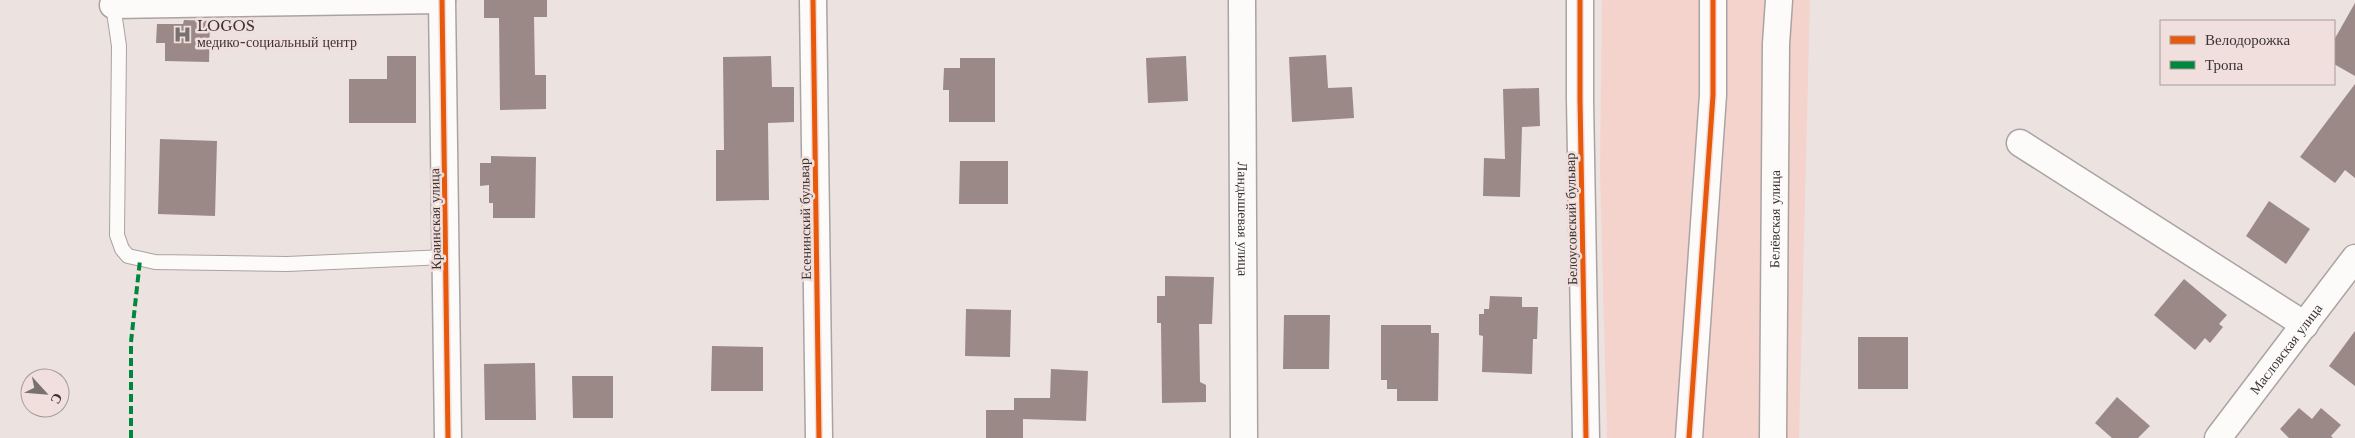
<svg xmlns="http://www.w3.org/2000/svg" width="2355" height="438" font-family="'Libre Baskerville',serif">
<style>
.green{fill:#f4d3cd}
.building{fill:#9a8987}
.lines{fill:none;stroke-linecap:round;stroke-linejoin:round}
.lane-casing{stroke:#aaa3a2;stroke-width:16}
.street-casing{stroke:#aaa3a2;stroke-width:29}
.lane{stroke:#fcfbfa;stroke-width:14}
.street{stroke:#fcfbfa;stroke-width:26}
.quiet{stroke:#00873e;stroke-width:4;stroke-dasharray:8 4;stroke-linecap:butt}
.cycleway-casing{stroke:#f0dfdc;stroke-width:8}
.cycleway{stroke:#e8590c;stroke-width:5}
.labels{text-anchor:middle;stroke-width:5;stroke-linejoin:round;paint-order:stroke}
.poi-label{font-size:14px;fill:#3b3433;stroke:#f0dfdc;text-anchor:start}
.street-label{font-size:14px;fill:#3b3433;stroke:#f0dfdc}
</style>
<rect width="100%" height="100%" fill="#ece2e0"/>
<path class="green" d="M1602 0H1810L1799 438H1607L1600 171Z"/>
<g class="building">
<path d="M484 0H547V17H534L535 75H546V109L500 110 499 18H484Z"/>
<path d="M2355 3V76L2334 64V40Z"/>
<path d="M184 20 210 21 209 62 165 61V43H156L157 24H183Z"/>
<path d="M1326 55 1328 88 1352 87 1354 118 1292 122 1289 57Z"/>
<path d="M387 56H416V123H349V79H387Z"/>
<path d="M771 56 772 87H794V122L768 123 769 200 716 201V150H724L723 57Z"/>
<path d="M1186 56 1188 101 1148 103 1146 58Z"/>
<path d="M960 58H995V122H949V90H943L944 68H960Z"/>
<path d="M2355 84V178L2345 170 2335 183 2300 157Z"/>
<path d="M1539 88 1540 126 1522 127 1520 197 1483 196 1484 158 1505 159 1503 89Z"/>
<path d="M160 139 217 141 215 216 158 214Z"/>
<path d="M491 156 536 157 535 218H493V203H489V185L480 186V163H491Z"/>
<path d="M960 161H1008V204H959Z"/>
<path d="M2269 201 2310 229 2286 264 2246 236Z"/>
<path d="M1165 276 1214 277 1212 324H1199L1200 382 1206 385V402L1162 403 1161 323H1157V296H1165Z"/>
<path d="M2184 279 2227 315 2219 324 2223 327 2210 343 2205 338 2195 350 2154 315Z"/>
<path d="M1490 296 1522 297V307H1538L1537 339H1533L1532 374 1482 372 1483 336 1479 335V314H1484V309H1489Z"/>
<path d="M966 309 1011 310 1010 357 965 356Z"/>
<path d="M1284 315H1330L1329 369H1283Z"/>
<path d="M1381 325H1431V333H1439L1438 401H1397V389H1387V380H1381Z"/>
<path d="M2355 331V386L2329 366Z"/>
<rect x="1858" y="337" width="50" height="52"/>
<path d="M712 346 763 347V391H711Z"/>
<path d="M535 363 536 420H485L484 364Z"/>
<path d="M1051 369 1088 371 1086 421 1023 419V438H986V410H1014V398H1050Z"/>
<path d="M572 376H613V418H573Z"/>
<path d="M2117 397 2150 426 2138 438H2112L2095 423Z"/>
<path d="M2299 408 2312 419 2321 408 2341 425 2331 436 2333 438H2289L2280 429Z"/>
</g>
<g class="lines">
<defs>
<path id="lane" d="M109 2 113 5 119 46 117 235 122 249 128 256 155 262 287 264 446 257"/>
<g id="street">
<path d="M442 0 448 438"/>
<path d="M813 0 819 438"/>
<path id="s1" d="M1242 0 1244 438"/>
<path d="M1580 0V99L1586 438"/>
<path d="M113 5 442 0"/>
<path d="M2020 143 2305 325"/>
<path d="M1689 438 1713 95V0"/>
<path id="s2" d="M1773 438 1776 44 1779 0"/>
<path id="s3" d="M2218 438 2355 258"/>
</g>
</defs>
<use href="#lane" class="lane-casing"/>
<use href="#street" class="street-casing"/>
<use href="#lane" class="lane"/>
<use href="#street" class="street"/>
<path class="quiet" d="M131 438V342L140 260"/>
<defs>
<g id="cycleway">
<path d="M442 0 448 438"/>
<path d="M813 0 819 438"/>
<path d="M1580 0V99L1586 438"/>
<path d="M1689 438 1713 95V0"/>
</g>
</defs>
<use href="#cycleway" class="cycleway-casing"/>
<use href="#cycleway" class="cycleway"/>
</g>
<defs>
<symbol id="hospital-bare" viewBox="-9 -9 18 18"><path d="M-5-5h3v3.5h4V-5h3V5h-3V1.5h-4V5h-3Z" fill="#797170" stroke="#f0dfdc" stroke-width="2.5" paint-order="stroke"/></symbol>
</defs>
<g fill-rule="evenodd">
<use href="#hospital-bare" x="170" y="22" width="25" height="25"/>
</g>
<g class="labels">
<g class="poi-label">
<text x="197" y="31">LOGOS<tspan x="197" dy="16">медико-социальный центр</tspan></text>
</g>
<g class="street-label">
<text transform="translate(435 219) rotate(-91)" y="5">Краинская улица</text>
<text transform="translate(805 219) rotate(-91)" y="5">Есенинский бульвар</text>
<text dy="5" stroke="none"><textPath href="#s1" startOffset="219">Ландышевая улица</textPath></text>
<text transform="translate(1571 219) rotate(-91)" y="5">Белоусовский бульвар</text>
<text dy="5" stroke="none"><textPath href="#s2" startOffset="219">Белёвская улица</textPath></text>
<text dy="5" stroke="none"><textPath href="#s3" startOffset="112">Масловская улица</textPath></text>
</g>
</g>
<rect x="2160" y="20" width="175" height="65" fill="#f0dfdc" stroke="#a89b98"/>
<rect x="2170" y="36" width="25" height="8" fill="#e8590c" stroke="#a89b98"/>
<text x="2205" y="45" font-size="15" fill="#3b3433">Велодорожка</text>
<rect x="2170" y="61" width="25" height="8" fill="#00873e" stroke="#a89b98"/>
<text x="2205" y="70" font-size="15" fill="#3b3433">Тропа</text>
<g transform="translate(45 393) rotate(116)"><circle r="24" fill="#f0dfdc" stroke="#a89b98"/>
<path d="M0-4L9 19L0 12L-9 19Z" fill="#797170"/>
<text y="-8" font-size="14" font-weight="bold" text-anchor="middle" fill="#3b3433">С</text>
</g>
</svg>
